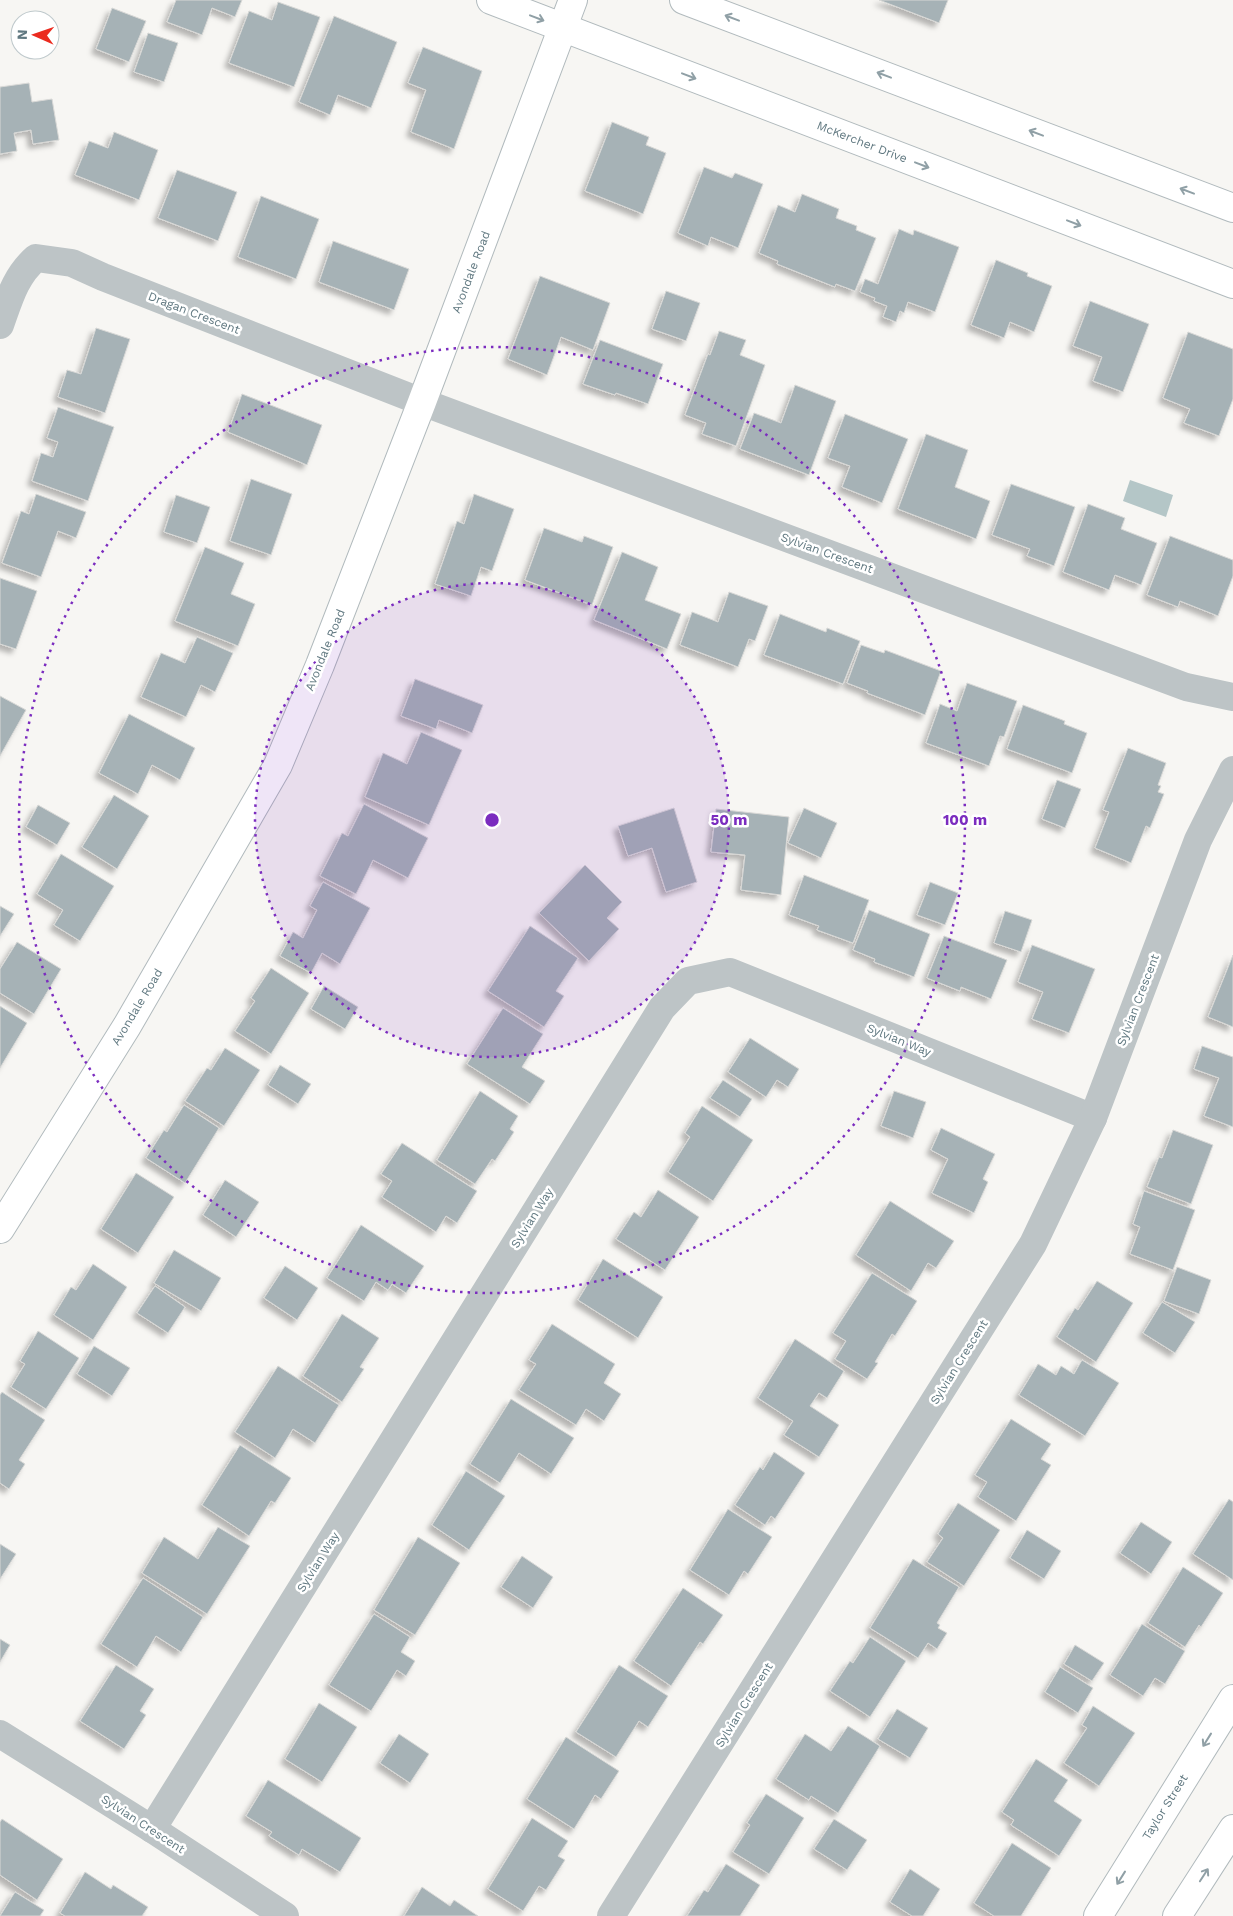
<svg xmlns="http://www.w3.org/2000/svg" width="1233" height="1916" font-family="'Work Sans',sans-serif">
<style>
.water{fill:#b4c6c7}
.building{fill:#a6b2b6;stroke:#d8d8d6;filter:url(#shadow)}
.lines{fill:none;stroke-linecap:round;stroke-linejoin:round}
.secondary-casing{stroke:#b1babd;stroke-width:30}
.street{stroke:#bdc4c6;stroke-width:28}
.secondary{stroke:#fff;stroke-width:28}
.oneway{stroke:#90a0a6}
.ring{fill:none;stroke:#7b2cbf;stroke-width:2.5;stroke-dasharray:2.5 5}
.labels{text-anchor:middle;stroke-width:5;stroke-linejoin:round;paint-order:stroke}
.street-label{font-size:12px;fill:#607880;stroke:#fff}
.centre{fill:#7b2cbf;stroke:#fff;stroke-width:2.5}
.ring-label{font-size:15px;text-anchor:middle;font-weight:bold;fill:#7b2cbf;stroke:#fff;stroke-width:5;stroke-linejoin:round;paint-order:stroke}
</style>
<defs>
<filter id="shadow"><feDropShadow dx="-4.5" dy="4.5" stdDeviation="2.5" flood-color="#0004"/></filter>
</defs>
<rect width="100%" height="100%" fill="#f7f6f3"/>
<path class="water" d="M1130 480 1173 495 1166 517 1123 501Z"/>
<g class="building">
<path d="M176 0H242L235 17 212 8 202 35 167 22Z"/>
<path d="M879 0H948L939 23Z"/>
<path d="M278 2 320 17 294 87 229 63 249 11 272 20Z"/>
<path d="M112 8 146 21 129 62 96 49Z"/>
<path d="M334 16 397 42 371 108 338 95 330 115 299 102Z"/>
<path d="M148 33 178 43 164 82 134 72Z"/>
<path d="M423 47 482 71 454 149 411 132 426 90 408 83Z"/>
<path d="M29 83 32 102 52 99 59 140 33 144 31 130 14 133 17 151 0 154V87Z"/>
<path d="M612 122 649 137 646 145 666 153 643 214 585 191Z"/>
<path d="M114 132 158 150 139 200 75 175 89 141 108 148Z"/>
<path d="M704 167 732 178 735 173 763 184 738 248 711 237 708 246 678 233Z"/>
<path d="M177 170 237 192 218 241 158 218Z"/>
<path d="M802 194 839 209 836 218 857 226 856 230 876 238 855 291 836 284 835 287 777 264 778 261 759 253 778 205 795 212Z"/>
<path d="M261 196 319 219 296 279 238 257Z"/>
<path d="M899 229 913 235 914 230 959 247 935 312 908 302 904 313 900 311 896 322 883 317 887 306 874 301 875 298 860 292 865 279 878 284Z"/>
<path d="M333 241 409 269 394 310 319 282Z"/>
<path d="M996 260 1028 273 1027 276 1052 286 1034 332 1010 322 1004 338 971 325Z"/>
<path d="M540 276 610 303 593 350 561 337 547 375 508 359Z"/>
<path d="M666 291 700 303 686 341 652 329Z"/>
<path d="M1090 301 1149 324 1123 392 1093 381 1102 357 1073 346Z"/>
<path d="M96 328 130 339 105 413 58 397 67 370 81 374Z"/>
<path d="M719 331 746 340 740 355 765 365 736 446 702 434 706 423 685 415 708 354 710 355Z"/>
<path d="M1188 332 1233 349V399L1219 436 1184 423 1190 409 1163 398Z"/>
<path d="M600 340 663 364 648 404 616 393 615 395 583 384Z"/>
<path d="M795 385 836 401 809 475 740 449 754 413 781 423Z"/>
<path d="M242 394 322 425 307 465 228 432Z"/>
<path d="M58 407 114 427 88 501 32 481 41 453 53 457 58 442 47 438Z"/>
<path d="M845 414 908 439 882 503 842 487 850 466 828 458Z"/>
<path d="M926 434 968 450 955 487 990 501 976 539 898 509Z"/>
<path d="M251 479 292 494 271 555 230 541Z"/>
<path d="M1011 484 1075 507 1054 566 1027 556 1030 549 992 535Z"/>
<path d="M36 494 86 512 76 538 58 531 41 577 2 563 21 511 29 514Z"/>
<path d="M474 494 514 509 492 571 481 567 471 596 435 584 457 521 464 524Z"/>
<path d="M176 495 210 507 197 543 164 532Z"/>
<path d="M1088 504 1125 518 1121 529 1157 543 1141 585 1115 575 1109 590 1063 572Z"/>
<path d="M544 528 582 542 584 536 613 547 592 605 525 580Z"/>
<path d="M1170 536 1233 560V576L1218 616 1180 601 1178 607 1147 595Z"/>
<path d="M205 547 244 563 231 594 255 604 238 646 175 621Z"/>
<path d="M622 552 658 567 645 600 681 614 667 649 594 620Z"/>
<path d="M0 578 37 591 16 649 0 644Z"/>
<path d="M729 592 768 606 755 641 749 639 738 667 680 645 692 612 718 622Z"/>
<path d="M780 614 826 632 827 628 860 641 843 684 764 655Z"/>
<path d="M197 637 233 653 215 692 201 685 186 717 141 697 161 653 185 663Z"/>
<path d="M861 645 884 653 885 650 941 671 925 715 867 693 868 691 847 683Z"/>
<path d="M415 679 483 705 472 733 439 720 436 729 401 716Z"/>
<path d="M967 683 1017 701 1004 737 1000 736 989 766 926 743 940 704 957 711Z"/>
<path d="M0 696 26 710 0 756Z"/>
<path d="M1023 705 1065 721 1064 724 1087 733 1072 773 1007 749Z"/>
<path d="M129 714 195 748 180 780 152 765 138 794 99 773Z"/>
<path d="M421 732 462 750 429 825 365 797 383 753 407 764Z"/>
<path d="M1128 748 1166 763 1158 785 1161 786 1158 792 1164 794 1150 828 1146 826 1131 863 1095 848 1109 812 1103 810Z"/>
<path d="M1057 780 1081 789 1065 828 1042 819Z"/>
<path d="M114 795 149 816 117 869 82 847Z"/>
<path d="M364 804 428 838 408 878 373 860 356 894 320 876 342 833 348 836Z"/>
<path d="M38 805 70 823 57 845 26 827Z"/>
<path d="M674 808 697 882 666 892 652 848 628 856 618 826Z"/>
<path d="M804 808 837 823 821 858 788 843Z"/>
<path d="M716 809 789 817 781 895 741 890 745 855 711 852Z"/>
<path d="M61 854 114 886 80 941 54 925 63 910 37 894Z"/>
<path d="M585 865 622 902 607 918 619 929 589 961 539 913Z"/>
<path d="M804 875 869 900 853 943 817 930 819 926 789 915Z"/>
<path d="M323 882 370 908 340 964 322 953 311 973 280 956 293 932 303 938 317 910 310 906Z"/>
<path d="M930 882 958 893 945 925 917 915Z"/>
<path d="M0 906 14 914 0 936Z"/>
<path d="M869 910 930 934 914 977 874 962 875 959 853 950Z"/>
<path d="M1005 911 1032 920 1021 952 994 943Z"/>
<path d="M530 926 578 958 556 991 564 996 544 1027 488 991Z"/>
<path d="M944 936 1007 960 991 999 961 987 960 991 927 978Z"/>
<path d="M17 942 61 969 34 1014 0 993V969Z"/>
<path d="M1032 945 1095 969 1069 1033 1032 1019 1043 992 1018 982Z"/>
<path d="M1233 955V1027L1208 1017Z"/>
<path d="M271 968 309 993 271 1054 235 1031 255 1001 251 998Z"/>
<path d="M324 986 358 1007 345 1029 311 1009Z"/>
<path d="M0 1006 27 1023 0 1068Z"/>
<path d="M503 1008 543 1034 522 1067 545 1081 530 1104 467 1064Z"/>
<path d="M750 1038 799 1069 788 1087 777 1080 766 1097 728 1072Z"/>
<path d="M1202 1046 1233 1057V1127L1204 1116 1219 1078 1194 1069Z"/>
<path d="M225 1048 260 1070 224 1126 185 1101 207 1068 211 1070Z"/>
<path d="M280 1065 311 1084 298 1104 268 1085Z"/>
<path d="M723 1080 752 1099 740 1117 710 1098Z"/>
<path d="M480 1091 518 1116 510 1129 514 1132 495 1161 492 1159 475 1184 437 1160Z"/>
<path d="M894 1091 926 1102 913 1138 881 1126Z"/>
<path d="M184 1105 219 1128 185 1183 146 1158 164 1130 167 1132Z"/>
<path d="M702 1106 753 1140 713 1201 668 1172 690 1137 685 1133Z"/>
<path d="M941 1128 995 1154 983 1179 988 1182 974 1213 932 1193 948 1159 931 1150Z"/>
<path d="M1173 1130 1213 1145 1191 1204 1147 1187 1159 1157 1162 1158Z"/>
<path d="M402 1143 477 1191 457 1223 446 1216 436 1232 382 1197 392 1181 381 1174Z"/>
<path d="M136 1173 174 1197 138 1253 101 1229Z"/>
<path d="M225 1180 259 1202 236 1237 203 1215Z"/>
<path d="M658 1190 699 1217 665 1270 616 1239 634 1212 641 1217Z"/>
<path d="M1144 1191 1195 1210 1173 1270 1130 1254 1140 1227 1133 1224Z"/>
<path d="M890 1201 954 1241 936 1268 928 1263 911 1291 856 1255Z"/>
<path d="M361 1225 424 1266 406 1293 392 1284 388 1290 376 1282 364 1301 327 1278Z"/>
<path d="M174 1250 221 1278 201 1311 154 1283Z"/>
<path d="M603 1259 663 1297 638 1338 578 1300Z"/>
<path d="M93 1264 127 1287 93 1340 54 1315 71 1287 76 1290Z"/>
<path d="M285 1266 318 1288 297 1320 264 1298Z"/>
<path d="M1177 1267 1211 1280 1199 1314 1164 1301Z"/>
<path d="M872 1273 917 1301 895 1336 892 1334 875 1362 878 1363 867 1379 835 1359 846 1341 833 1333Z"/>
<path d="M1097 1281 1133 1303 1096 1362 1057 1337 1075 1308 1078 1310Z"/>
<path d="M155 1286 185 1307 168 1333 137 1313Z"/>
<path d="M1162 1302 1195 1322 1175 1353 1143 1333Z"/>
<path d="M342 1314 379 1338 360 1367 364 1369 342 1402 303 1376Z"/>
<path d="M552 1324 615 1364 604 1383 621 1394 604 1421 586 1409 576 1425 519 1390 536 1364 529 1360Z"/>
<path d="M38 1331 79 1358 46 1409 11 1387 25 1364 20 1361Z"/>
<path d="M795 1339 844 1371 827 1398 819 1393 810 1406 839 1425 819 1457 784 1435 793 1421 758 1398Z"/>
<path d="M94 1346 130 1368 112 1396 77 1374Z"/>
<path d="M1082 1360 1119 1383 1085 1436 1019 1395 1038 1364 1056 1375 1061 1366 1074 1374Z"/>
<path d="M278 1366 339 1405 315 1443 293 1429 275 1458 235 1432Z"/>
<path d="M2 1392 45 1420 19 1460 25 1464 9 1489 0 1483V1395Z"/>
<path d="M511 1399 574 1438 551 1474 519 1453 500 1483 470 1464Z"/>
<path d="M1011 1419 1051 1444 1041 1459 1051 1465 1016 1521 978 1497 987 1482 975 1475Z"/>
<path d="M240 1445 291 1478 275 1503 271 1501 249 1536 202 1505Z"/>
<path d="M774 1452 805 1473 775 1519 771 1516 765 1525 735 1505 760 1467 763 1470Z"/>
<path d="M466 1471 505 1496 469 1550 432 1525Z"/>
<path d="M1229 1499 1233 1502V1580L1193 1554Z"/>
<path d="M958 1503 1000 1530 964 1586 927 1562 943 1538 938 1534Z"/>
<path d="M728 1509 772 1537 748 1574 744 1571 729 1595 690 1570Z"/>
<path d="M1141 1522 1172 1542 1151 1574 1120 1553Z"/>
<path d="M218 1527 250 1546 207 1614 142 1573 164 1537 198 1559Z"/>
<path d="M1027 1530 1061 1551 1044 1579 1010 1558Z"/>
<path d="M418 1537 460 1563 415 1635 374 1610Z"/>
<path d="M0 1544 16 1554 0 1579Z"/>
<path d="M522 1556 553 1577 533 1608 501 1587Z"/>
<path d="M913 1559 959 1587 937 1623 940 1625 938 1628 947 1633 937 1649 928 1643 918 1658 870 1628Z"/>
<path d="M1183 1567 1223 1593 1201 1627 1199 1625 1185 1647 1148 1623Z"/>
<path d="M143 1578 203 1617 181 1652 156 1636 137 1667 101 1644Z"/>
<path d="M683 1588 723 1615 703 1644 700 1642 671 1686 634 1661Z"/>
<path d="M374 1614 410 1637 401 1652 415 1661 406 1676 397 1670 371 1711 329 1685Z"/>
<path d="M1142 1624 1185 1651 1165 1684 1155 1678 1143 1696 1110 1675Z"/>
<path d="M870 1637 906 1661 870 1717 830 1691 850 1661 853 1663Z"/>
<path d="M0 1639 10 1645 0 1662Z"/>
<path d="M1075 1645 1104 1663 1092 1681 1064 1664Z"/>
<path d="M116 1665 154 1689 140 1711 146 1715 124 1749 80 1721Z"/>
<path d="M619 1665 668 1696 648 1727 639 1721 616 1757 576 1732Z"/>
<path d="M1060 1667 1093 1688 1078 1713 1045 1692Z"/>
<path d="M319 1703 357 1727 322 1782 285 1759Z"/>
<path d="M1093 1706 1135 1733 1099 1786 1064 1763 1087 1728 1082 1725Z"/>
<path d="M897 1709 928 1728 910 1758 878 1739Z"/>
<path d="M848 1726 880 1746 838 1813 811 1796 809 1800 776 1779 805 1734 831 1751Z"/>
<path d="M399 1734 429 1754 410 1783 380 1763Z"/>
<path d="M566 1737 619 1771 601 1799 595 1795 574 1829 527 1799Z"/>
<path d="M1036 1759 1068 1780 1054 1801 1082 1820 1059 1856 1011 1825 1014 1820 1002 1812Z"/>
<path d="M268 1780 361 1838 340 1872 302 1849 299 1855 269 1836 272 1832 246 1816Z"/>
<path d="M766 1794 804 1818 769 1874 733 1852 750 1825 747 1823Z"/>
<path d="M532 1818 568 1841 558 1856 565 1860 546 1890 539 1886 523 1911 488 1889Z"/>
<path d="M2 1819 63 1859 37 1900 0 1875V1822Z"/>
<path d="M834 1819 867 1840 847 1870 814 1849Z"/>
<path d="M1012 1843 1051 1868 1021 1916H994L974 1903Z"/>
<path d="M726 1864 760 1885 740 1916H687L704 1890 708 1892Z"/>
<path d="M910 1869 940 1889 923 1916H912L890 1902Z"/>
<path d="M85 1872 111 1889 113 1885 148 1907 142 1916H65L60 1913Z"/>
<path d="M422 1887 450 1906 454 1900 478 1916H404Z"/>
<path d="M15 1892 44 1910 40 1916H0Z"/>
</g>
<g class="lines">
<defs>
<g id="secondary">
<path d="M491 0 1233 284"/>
<path d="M684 0 1233 208"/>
<path d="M0 1229 127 1026 278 765 320 665 422 402 573 0"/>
<path d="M1098 1916 1233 1699"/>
<path d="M1177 1916 1233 1829"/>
</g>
</defs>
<use href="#secondary" class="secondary-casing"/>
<g class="street">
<path d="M0 325C9 300 15 276 36 258L72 263 103 277 422 402 1186 687 1233 697"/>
<path d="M0 1734 152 1829 285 1916"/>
<path d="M152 1829 662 1008 688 981 730 972 1093 1118"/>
<path d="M611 1916 1033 1244 1093 1118 1198 840 1233 770"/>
</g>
<use href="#secondary" class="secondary"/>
</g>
<defs><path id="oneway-shaft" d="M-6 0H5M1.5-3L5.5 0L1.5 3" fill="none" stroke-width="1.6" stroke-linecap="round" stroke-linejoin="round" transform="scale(1.25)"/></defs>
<g class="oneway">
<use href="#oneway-shaft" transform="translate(537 18) rotate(21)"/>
<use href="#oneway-shaft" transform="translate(732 18) rotate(-159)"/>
<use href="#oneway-shaft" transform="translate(884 75) rotate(-159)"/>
<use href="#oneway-shaft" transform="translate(689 76) rotate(21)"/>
<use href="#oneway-shaft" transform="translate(1036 133) rotate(-159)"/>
<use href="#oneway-shaft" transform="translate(922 165) rotate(21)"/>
<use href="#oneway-shaft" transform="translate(1187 191) rotate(-159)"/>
<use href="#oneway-shaft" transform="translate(1074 223) rotate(21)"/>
<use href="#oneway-shaft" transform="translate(1207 1740) rotate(122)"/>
<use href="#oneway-shaft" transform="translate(1204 1875) rotate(-57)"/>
<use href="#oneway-shaft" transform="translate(1121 1878) rotate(122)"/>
</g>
<circle cx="492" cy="820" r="237" fill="#7b2cbf" fill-opacity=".12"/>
<g class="ring">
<circle cx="492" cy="820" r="237"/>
<circle cx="492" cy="820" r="473"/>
</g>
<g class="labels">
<g class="street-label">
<text transform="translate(862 142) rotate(21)" y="4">McKercher Drive</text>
<text transform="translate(471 272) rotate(-69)" y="4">Avondale Road</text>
<text transform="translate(194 313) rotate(21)" y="4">Dragan Crescent</text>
<text transform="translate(827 553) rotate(20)" y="4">Sylvian Crescent</text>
<text transform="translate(325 650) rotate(-68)" y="4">Avondale Road</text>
<text transform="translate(1138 1000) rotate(-69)" y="4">Sylvian Crescent</text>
<text transform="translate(137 1007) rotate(-59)" y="4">Avondale Road</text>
<text transform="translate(899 1040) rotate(22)" y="4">Sylvian Way</text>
<text transform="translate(532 1218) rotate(-58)" y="4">Sylvian Way</text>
<text transform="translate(959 1362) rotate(-58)" y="4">Sylvian Crescent</text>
<text transform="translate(318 1562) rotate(-58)" y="4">Sylvian Way</text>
<text transform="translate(744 1705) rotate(-58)" y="4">Sylvian Crescent</text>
<text transform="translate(1165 1807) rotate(-58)" y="4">Taylor Street</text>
<text transform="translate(143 1824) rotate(33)" y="4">Sylvian Crescent</text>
</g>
</g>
<circle cx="492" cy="820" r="8" class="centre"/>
<g class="ring-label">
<text x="729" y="825">50 m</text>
<text x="965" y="825">100 m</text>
</g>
<g transform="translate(35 35) rotate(272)"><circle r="24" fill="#ffffff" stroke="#bfc9cc"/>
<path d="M0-4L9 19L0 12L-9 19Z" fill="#eb2b1f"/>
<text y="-8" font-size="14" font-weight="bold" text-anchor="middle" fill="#607880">N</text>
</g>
</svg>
